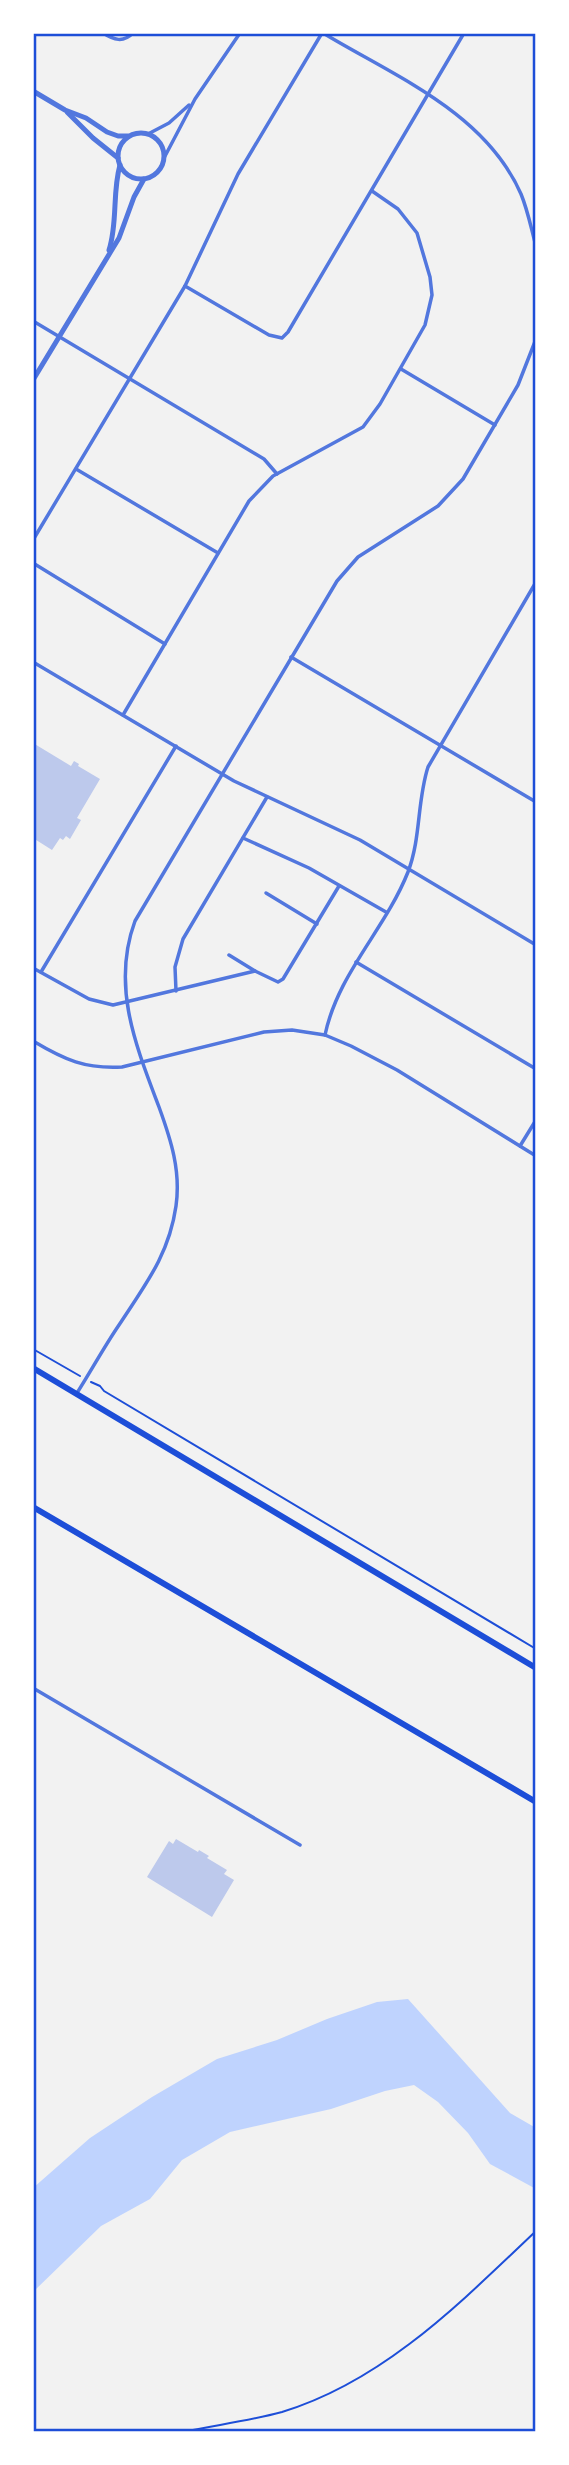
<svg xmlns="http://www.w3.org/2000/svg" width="569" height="2465" font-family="Jost,sans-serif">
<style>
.water{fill:#bfd3fe}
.building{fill:#bdc9ec}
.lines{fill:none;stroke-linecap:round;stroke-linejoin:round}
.path{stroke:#1d4ed8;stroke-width:2}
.minor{stroke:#5277de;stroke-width:3.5}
.tertiary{stroke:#5277de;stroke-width:5}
.trunk{stroke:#1d4ed8;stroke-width:6}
.neatline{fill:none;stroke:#1d4ed8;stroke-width:2.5}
</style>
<rect width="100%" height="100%" fill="#f2f2f2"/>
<path class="water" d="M408 1999 510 2113 536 2128V2189L490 2164 468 2133 438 2102 414 2085 385 2091 331 2109 230 2132 182 2160 150 2199 101 2226 33 2292V2188L90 2138 152 2097 217 2059 277 2040 327 2019 377 2002Z"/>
<g class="building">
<path d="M33 743 71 766 74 761 79 764 78 766 100 779 77 818 81 820 70 839 66 836 63 840 60 838 52 850 33 838Z"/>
<path d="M176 1839 198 1852 199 1850 209 1856 207 1858 227 1870 224 1874 234 1880 212 1917 147 1877 169 1841 173 1844Z"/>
</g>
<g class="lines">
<g class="path">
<path d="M33 1349 80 1376"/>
<path d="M91 1382 100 1386 104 1391 536 1649"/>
<path d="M183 2432C216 2425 249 2421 282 2412 384 2381 461 2302 536 2231"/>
</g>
<g class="minor">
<path d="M103 33C114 40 123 43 133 33"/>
<path d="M323 33C394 76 485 112 521 194 528 211 531 228 536 246"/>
<path d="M148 134 169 123 189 105"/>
<path d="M164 158 195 99 240 33"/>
<path d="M185 286 269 335 282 338 288 332 464 33"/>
<path d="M33 321 264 459 277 474"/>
<path d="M401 369 495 425"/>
<path d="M76 469 218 553"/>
<path d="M33 540 185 286 238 174 322 33"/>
<path d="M33 563 165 644"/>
<path d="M291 657 536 802"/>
<path d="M33 662 234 781 360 840 536 945"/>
<path d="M123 715 249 501 273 476 363 427 380 404 425 325 432 295 430 277 417 233 398 209 372 191"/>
<path d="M243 838 309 868 386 912"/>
<path d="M266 893 317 924"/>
<path d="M229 955 255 971"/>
<path d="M356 962 536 1069"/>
<path d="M33 968 89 999 113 1005 255 971 278 982 283 979 339 886"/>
<path d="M41 972 176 746"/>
<path d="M176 991 175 967 183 939 267 797"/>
<path d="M325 1035C338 973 385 930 408 872 421 838 417 801 428 767L536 582"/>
<path d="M33 1041C65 1060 85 1069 122 1067L264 1032 292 1030 325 1035 351 1046 397 1070 536 1156"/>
<path d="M520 1146 536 1120"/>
<path d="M77 1393C91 1371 104 1347 119 1325 145 1285 169 1255 176 1206 181 1171 171 1140 159 1107 136 1046 111 986 135 921L337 581 358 557 438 506 463 479 518 385 536 339"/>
<path d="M33 1688 300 1845"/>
</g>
<g class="tertiary">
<path d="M33 91 65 110 86 118 107 132 118 136H128"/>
<path d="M67 112 93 138 118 158"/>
<circle cx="141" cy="156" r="23"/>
<path d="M109 250C118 222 112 193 120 165"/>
<path d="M33 380 119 238 134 197 144 179"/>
</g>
<g class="trunk">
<path d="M33 1368 536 1668"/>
<path d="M33 1507 536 1802"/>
</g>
</g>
<rect width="569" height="2465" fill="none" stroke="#ffffff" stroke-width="70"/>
<rect x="35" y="35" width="499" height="2395" class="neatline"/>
</svg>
